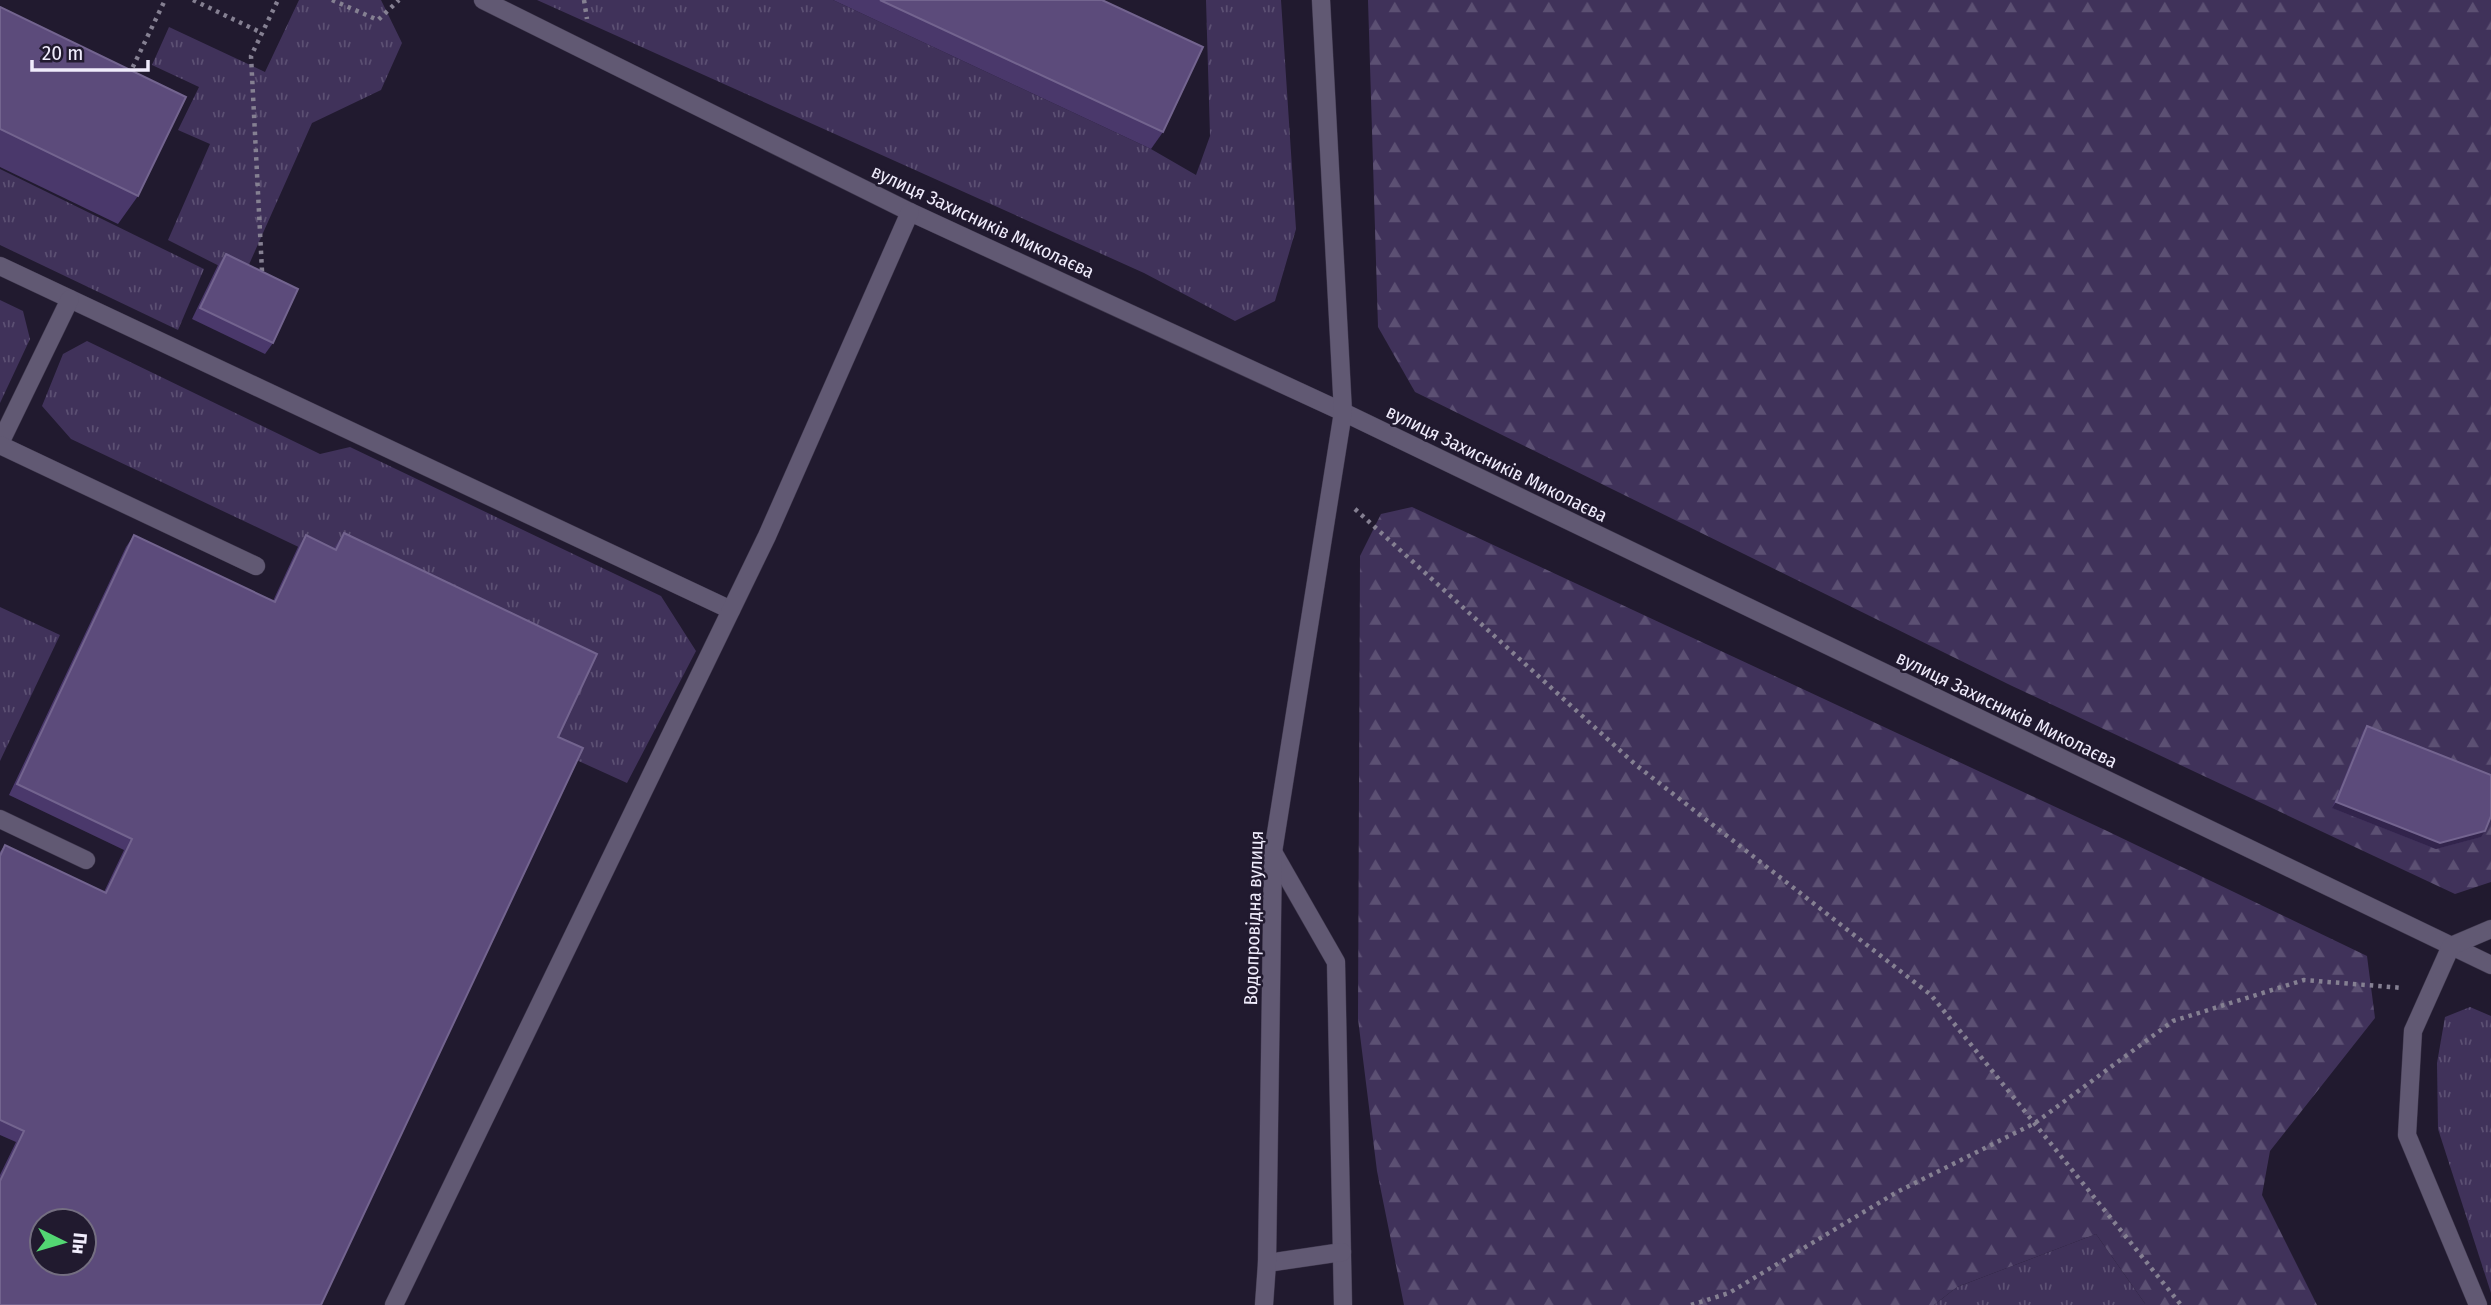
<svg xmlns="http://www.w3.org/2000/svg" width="2491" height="1305" font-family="'Fira Sans Condensed',sans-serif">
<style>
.grass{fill:url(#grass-tufts)}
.forest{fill:url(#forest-firs)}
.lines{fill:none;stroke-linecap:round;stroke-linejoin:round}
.minor-casing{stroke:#3e374c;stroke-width:19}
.path{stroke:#858092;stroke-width:4.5;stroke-dasharray:3.5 5;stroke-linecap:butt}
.minor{stroke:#615973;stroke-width:18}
.wall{fill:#4a386b}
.shaded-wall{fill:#32244c}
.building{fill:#5c4b7b;stroke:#73648f;stroke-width:2;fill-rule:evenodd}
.labels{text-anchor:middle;stroke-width:5;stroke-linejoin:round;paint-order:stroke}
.street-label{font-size:19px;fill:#f0ecfc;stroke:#211a2f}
</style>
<defs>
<pattern id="grass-tufts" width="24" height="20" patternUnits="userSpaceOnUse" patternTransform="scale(1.75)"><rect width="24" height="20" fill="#40325a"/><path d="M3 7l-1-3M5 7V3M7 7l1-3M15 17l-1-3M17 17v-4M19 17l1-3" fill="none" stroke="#5c5073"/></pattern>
<pattern id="forest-firs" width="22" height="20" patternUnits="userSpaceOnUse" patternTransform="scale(1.75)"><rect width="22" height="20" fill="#40325a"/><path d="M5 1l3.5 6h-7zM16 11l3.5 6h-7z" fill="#5c5073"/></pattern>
</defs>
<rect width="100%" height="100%" fill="#211a2f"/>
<g class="grass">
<path d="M299 0H381L402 43 381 90 312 123 243 278 168 240 210 144 178 130 199 87 152 65 169 27 265 72Z"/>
<path d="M537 0H833L1151 149 1196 175 1210 136 1206 0H1281L1296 229 1275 301 1235 321 1144 273Z"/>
<path d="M0 169 204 269 178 330 0 245Z"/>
<path d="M0 300 23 311 30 339 0 403Z"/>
<path d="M87 341 320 454 350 447 661 596 696 651 627 783 550 748 328 561 71 439 42 406 63 354Z"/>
<path d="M0 607 60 635 0 761Z"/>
<path d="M2470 1007 2491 1016V1293L2438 1129 2437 1063 2445 1017Z"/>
<path d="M2096 1234 2146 1305H1934L1957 1287Z"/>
</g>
<g class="forest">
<path d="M1368 0H2491V882L2455 894 2010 685 1415 392 1378 327Z"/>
<path d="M1412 507 2105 830 2367 956 2375 1018 2270 1151 2262 1195 2317 1305H2146L2096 1234 1957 1287 1934 1305H1404L1377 1171 1358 1019 1360 556 1381 514Z"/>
</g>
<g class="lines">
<defs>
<g id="minor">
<path d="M483 0 910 212 1343 412 2491 965"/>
<path d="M0 266 731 610"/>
<path d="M0 443 70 299"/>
<path d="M0 445 256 566"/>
<path d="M0 819 86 860"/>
<path d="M1273 852 1336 962 1343 1305"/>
<path d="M1267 1263 1342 1252"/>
<path d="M394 1305 767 536 910 212"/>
<path d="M1264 1305 1267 1263 1273 852 1343 412 1321 0"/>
<path d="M2478 1305 2407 1135 2413 1031 2451 946 2491 929"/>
</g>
</defs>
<use href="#minor" class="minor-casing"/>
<g class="path">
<path d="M193 0 262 33"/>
<path d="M332 0 378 20 399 0"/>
<path d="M584 0 587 19"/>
<path d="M129 75 165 0"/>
<path d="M262 271 251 56 278 0"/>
<path d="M1355 509 1636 765 1931 995 2181 1305"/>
<path d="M1691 1305 1729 1293 1897 1192 2035 1123 2173 1021 2304 980 2403 988"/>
</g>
<use href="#minor" class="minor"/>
</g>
<g class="wall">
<path d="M833 0H1102L1163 132 1151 149Z"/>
<path d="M0 7 138 196 118 224 0 167Z"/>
<path d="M226 254 273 343 265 354 192 319 218 265Z"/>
<path d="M344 533 0 1305V1175L16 1142 0 1135V852L5 845 104 892 124 850 9 795 126 547 134 535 273 601 298 547 306 535 334 548Z"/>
<path d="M2367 726 2481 837 2436 849 2332 808 2363 731Z"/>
</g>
<path class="shaded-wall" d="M2336 802 2485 831 2481 837 2436 849 2332 808Z"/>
<g class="building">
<path d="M880 0H1102L1203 47 1163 132Z"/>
<path d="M0 7 186 97 138 196 0 129Z"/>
<path d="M226 254 298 289 273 343 200 308Z"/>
<path d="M344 533 597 654 558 737 583 748 321 1305H0V1181L24 1131 0 1120V856L5 845 106 893 132 839 17 784 134 535 275 602 306 535 336 550ZM42 1221H84V1263H42Z"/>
<path d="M2367 726 2491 775V816L2485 831 2440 843 2336 802Z"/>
</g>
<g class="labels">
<g class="street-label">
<text transform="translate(983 221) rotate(25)" y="7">вулиця Захисників Миколаєва</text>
<text transform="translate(1497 463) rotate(26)" y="7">вулиця Захисників Миколаєва</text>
<text transform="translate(2007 709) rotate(26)" y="7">вулиця Захисників Миколаєва</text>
<text transform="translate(1253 918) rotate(-88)" y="7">Водопровідна вулиця</text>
</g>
</g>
<g transform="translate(63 1242) rotate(95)"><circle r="33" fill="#211a2f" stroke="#746e81" stroke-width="2"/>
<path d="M0-5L12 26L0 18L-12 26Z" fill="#53d673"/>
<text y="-10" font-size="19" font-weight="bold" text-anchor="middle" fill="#f0ecfc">Пн</text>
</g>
<path d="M32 60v10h116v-10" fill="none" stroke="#f0ecfc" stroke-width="3.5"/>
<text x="42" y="60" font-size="21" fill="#f0ecfc" stroke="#211a2f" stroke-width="5" paint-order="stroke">20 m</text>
</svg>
